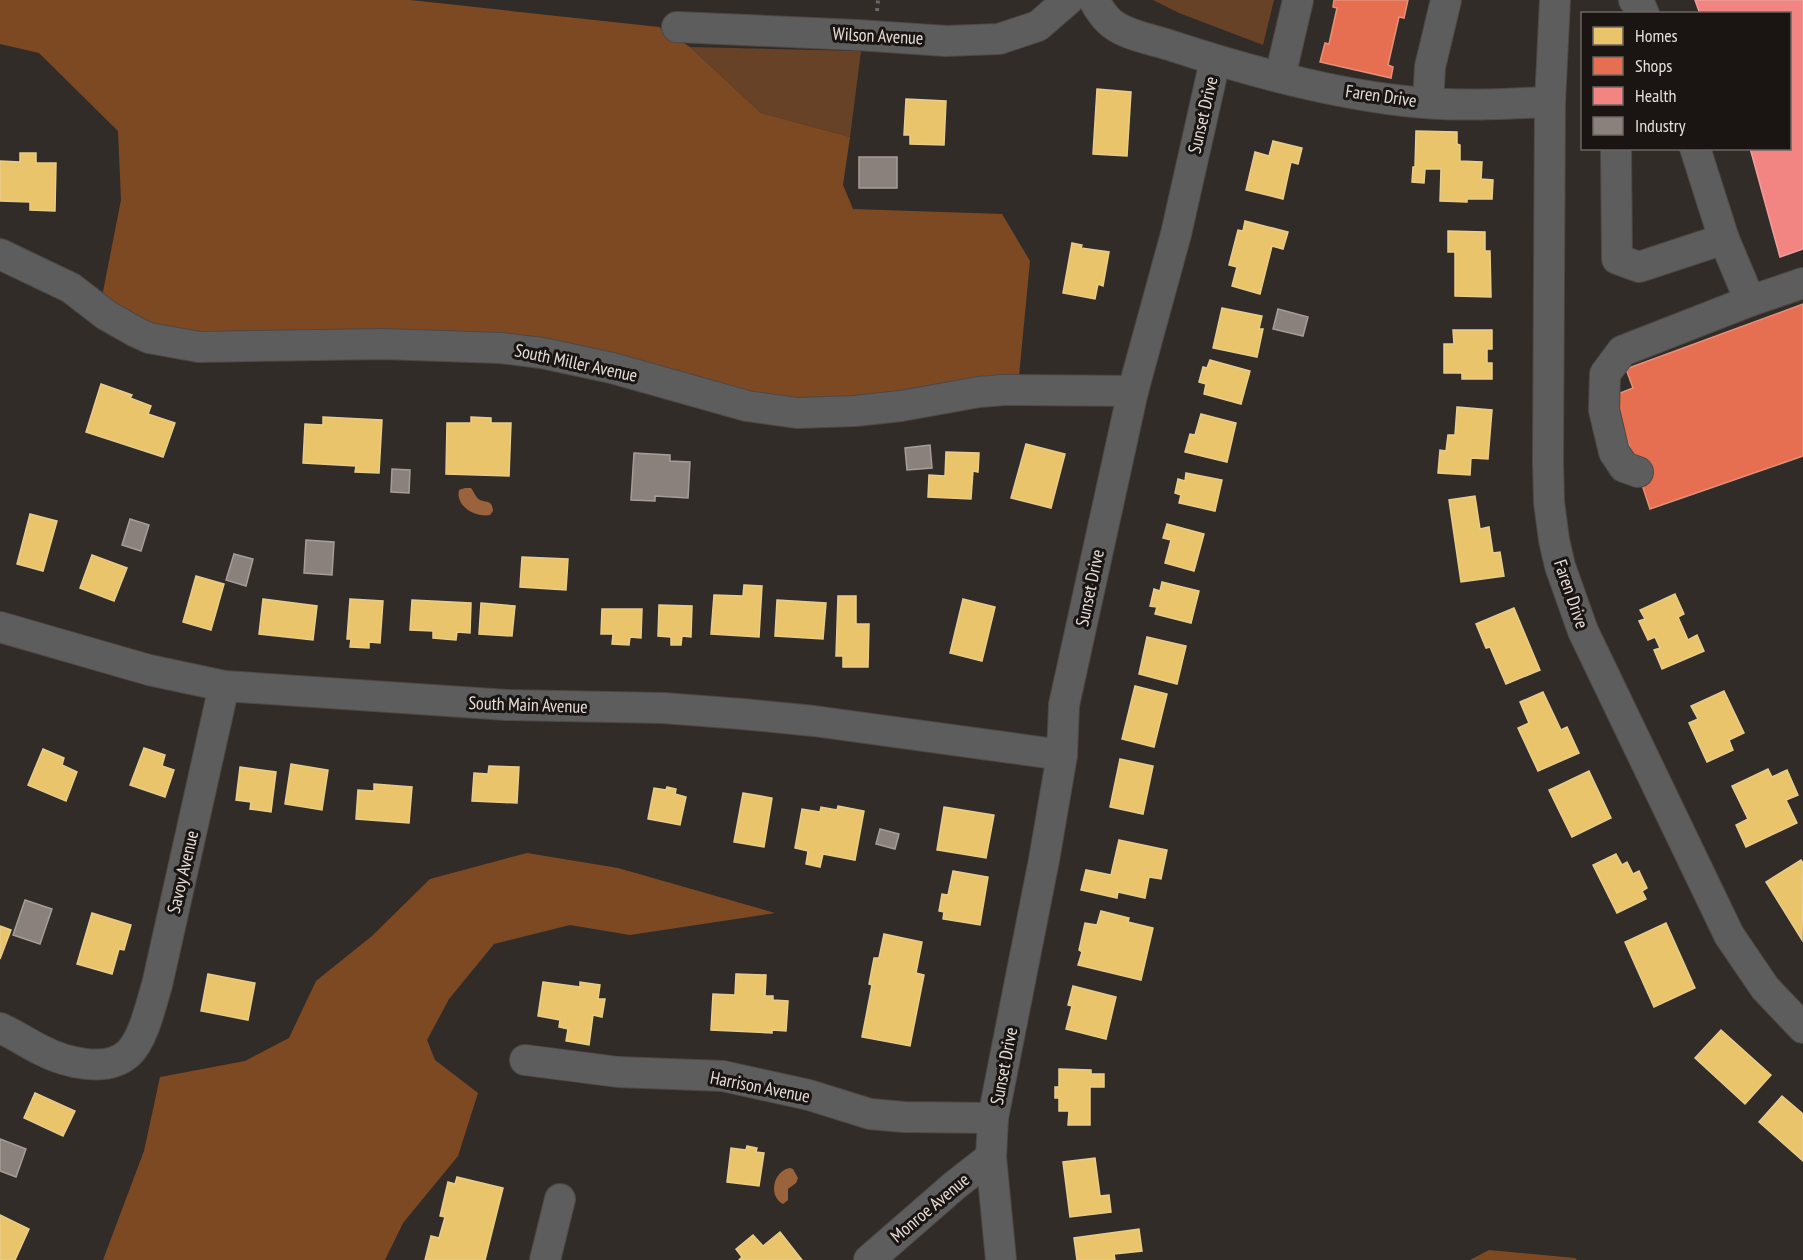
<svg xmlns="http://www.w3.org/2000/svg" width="1803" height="1260" font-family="'PT Sans Narrow',sans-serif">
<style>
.green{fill:#684226}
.forest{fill:#7d4923}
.water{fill:#9b633b}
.homes{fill:#e9c46a;stroke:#e8cc8b;stroke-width:1.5}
.shops{fill:#e76f51;stroke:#e6907a;stroke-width:1.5}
.health{fill:#f28482;stroke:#ee9f9c;stroke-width:1.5}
.industry{fill:#8a817c;stroke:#a59d98;stroke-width:1.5}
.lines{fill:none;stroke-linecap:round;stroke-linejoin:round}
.minor-casing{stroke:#4e4845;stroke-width:32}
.path{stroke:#6a6868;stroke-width:4;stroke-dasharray:3 4.5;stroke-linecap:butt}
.minor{stroke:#5d5d5e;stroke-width:30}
.labels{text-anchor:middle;stroke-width:6;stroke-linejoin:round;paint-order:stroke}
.street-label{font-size:18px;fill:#e5ded9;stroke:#1a1512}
</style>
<rect width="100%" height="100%" fill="#322c28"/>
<g class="green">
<path d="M1153 0H1274L1263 45 1179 13Z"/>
<path d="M690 47 861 51 850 137 761 113Z"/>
</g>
<g class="forest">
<path d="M0 0H410L659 27 690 47 761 113 850 137 843 185 853 209 1002 214 1030 261 1019 376 851 402 780 400 592 353 265 341 142 325 102 297 121 200 118 131 39 53 0 44Z"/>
<path d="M527 853 618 868 775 913 630 935 570 925 494 944 449 999 427 1040 435 1060 478 1093 458 1156 403 1223 385 1260H103L144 1151 160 1077 245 1061 289 1038 316 981 372 936 430 879Z"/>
<path d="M1489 1250 1575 1258 1577 1260H1470Z"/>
</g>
<g class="water">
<path d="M465 488H471C474 492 476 498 480 500 488 503 492 500 493 511L490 515C477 518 455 507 459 490Z"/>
<path d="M790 1168 793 1169 798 1178 796 1183 788 1189V1200L783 1204C768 1196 773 1171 790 1168Z"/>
</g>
<g class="homes">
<path d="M1097 89 1131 92 1127 156 1093 154Z"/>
<path d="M906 99 946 101 944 145 910 144V135H904Z"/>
<path d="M1416 131 1457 132V144L1460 145V161L1482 162 1481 179 1493 180 1492 199H1467V202L1440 201 1441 169H1425L1424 183 1412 182 1413 167H1415Z"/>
<path d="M1273 141 1302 148 1298 164 1291 162 1283 199 1246 190 1255 152 1269 156Z"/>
<path d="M20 153H36V163H56L55 211 30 210V202L0 201V161L20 162Z"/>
<path d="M1245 221 1288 232 1283 249 1272 246 1260 294 1232 286 1237 267 1229 265 1238 230 1243 231Z"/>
<path d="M1448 231 1485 232V251H1490L1491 297 1455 296V252H1448Z"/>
<path d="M1072 243 1082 245 1081 248 1109 252 1103 286 1098 284 1095 299 1063 293Z"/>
<path d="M1222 308 1262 316 1259 329H1263L1257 357 1213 348Z"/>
<path d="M1453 330H1492V349H1487V363H1492V379H1462V373H1444V344H1454Z"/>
<path d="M1210 360 1250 371 1241 404 1204 394 1206 384 1199 382 1203 367 1207 368Z"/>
<path d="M101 384 132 395 130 398 151 406 148 414 175 423 163 457 86 432Z"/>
<path d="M1457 407 1492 410 1488 459 1471 458 1470 475 1438 473 1440 450 1446 451 1448 435H1455Z"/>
<path d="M1201 414 1236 423 1227 462 1185 452 1190 434 1195 435Z"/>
<path d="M323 417 382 420 379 473 355 472 356 466 303 463 305 424 323 425Z"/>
<path d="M471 417 491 418V423H511L509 476 446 474 447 423H471Z"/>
<path d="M1026 444 1065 454 1051 508 1011 498Z"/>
<path d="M946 452 979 453 978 472 973 471 971 499 928 497 929 475 945 476Z"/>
<path d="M1186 473 1222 480 1215 511 1179 503 1181 495 1175 493 1178 479 1185 481Z"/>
<path d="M1475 496 1480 529 1489 527 1493 553 1500 552 1504 576 1461 582 1449 500Z"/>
<path d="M30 514 57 521 43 571 17 564Z"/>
<path d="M1167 524 1204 534 1194 571 1165 563 1171 540 1163 538Z"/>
<path d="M92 555 127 568 114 601 80 588Z"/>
<path d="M522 557 568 559 566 590 520 587Z"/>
<path d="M196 576 224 584 211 630 183 622Z"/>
<path d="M1162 582 1199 591 1191 623 1155 614 1157 607 1150 606 1154 589 1160 591Z"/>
<path d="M744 585 762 586 759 637 711 634 714 595 743 596Z"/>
<path d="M1675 594 1684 614 1678 617 1688 640 1697 635 1704 651 1662 669 1654 650 1660 648 1655 637 1648 640 1639 621 1645 619 1640 610Z"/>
<path d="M838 596H856V624H869L868 667H843V656H836Z"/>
<path d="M263 599 317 606 313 640 259 634Z"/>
<path d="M350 599 383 601 380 643 369 642V648L350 647 351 639H347Z"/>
<path d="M963 599 995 607 982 661 950 653Z"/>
<path d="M412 600 471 603 470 633 457 632 456 640 433 638V631L410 630Z"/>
<path d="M777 600 826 603 823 639 775 636Z"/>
<path d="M481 603 515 606 512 636 479 634Z"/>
<path d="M659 605 692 606 691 637 682 636 681 645H671V637L658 636Z"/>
<path d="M1514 608 1540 670 1506 684 1490 647 1486 648 1476 624Z"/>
<path d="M602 609H642L641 638 630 637 629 645 612 644 613 634H601Z"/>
<path d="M1147 637 1186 646 1177 684 1139 674Z"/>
<path d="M1135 686 1167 694 1154 747 1122 739Z"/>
<path d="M1724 691 1744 733 1729 740 1733 750 1707 762 1689 723 1698 719 1691 706Z"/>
<path d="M1543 692 1561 730 1567 727 1579 753 1538 771 1518 728 1529 723 1520 702Z"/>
<path d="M144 748 165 755 162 766 174 770 165 797 130 785Z"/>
<path d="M43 749 64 758 62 765 77 772 66 801 28 785Z"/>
<path d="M1120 759 1153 766 1143 814 1110 807Z"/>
<path d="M291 764 328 770 322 810 285 804Z"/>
<path d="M489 766 519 767 517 803 472 801 474 773 488 774Z"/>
<path d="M240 767 276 772 271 812 250 809 251 802 236 800Z"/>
<path d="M1768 769 1772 777 1787 770 1798 795 1786 800 1797 823 1746 847 1736 825 1748 819 1732 786Z"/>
<path d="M1589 771 1611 818 1572 837 1549 790Z"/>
<path d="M374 784 412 787 409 823 356 819 358 790 374 791Z"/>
<path d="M667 787 676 789 675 794 686 797 680 825 648 819 654 788 666 790Z"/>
<path d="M743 793 772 798 764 847 734 842Z"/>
<path d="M838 806 864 811 855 860 823 854 820 867 806 864 808 851 795 848 802 809 820 812 821 807 837 810Z"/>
<path d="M944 807 994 815 986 858 937 850Z"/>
<path d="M1119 840 1167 850 1161 879 1149 877 1145 898 1118 892 1117 898 1081 890 1086 870 1111 875Z"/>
<path d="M1616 854 1622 865 1627 862 1633 874 1639 871 1647 888 1642 891 1646 899 1617 913 1593 865Z"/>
<path d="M1801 860 1803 863 1802 940 1766 882Z"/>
<path d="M953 871 988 877 980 925 943 919 944 912 939 911 942 894 948 895Z"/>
<path d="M1101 911 1129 918 1128 922 1153 928 1141 980 1078 965 1082 952 1079 950 1085 923 1097 925Z"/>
<path d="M92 913 131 925 124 950 119 949 112 974 77 964Z"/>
<path d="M1666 923 1695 988 1654 1007 1625 942Z"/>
<path d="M0 926 11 930 0 959Z"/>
<path d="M884 934 922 942 916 973 924 975 910 1046 862 1037 872 985 869 984 874 958H879Z"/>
<path d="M208 974 255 983 248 1020 201 1011Z"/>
<path d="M736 974 766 975 765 996H773V1000L788 1001 786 1031 772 1030V1033L711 1030 713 994 735 995Z"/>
<path d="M543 982 580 987V982L600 985 598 999H605L602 1017 593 1015 589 1045 566 1041 568 1029 559 1027 560 1020 538 1016Z"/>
<path d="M1073 986 1116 997 1106 1039 1066 1029 1072 1006 1068 1005Z"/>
<path d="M1721 1030 1771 1075 1745 1104 1695 1058Z"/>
<path d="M1059 1069 1091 1070V1074H1104V1087H1090V1125H1068L1069 1111H1059V1098H1055V1087H1059Z"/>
<path d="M35 1093 75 1111 63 1136 24 1118Z"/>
<path d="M1782 1096 1803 1114V1161L1759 1122Z"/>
<path d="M747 1146 757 1148 756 1152 764 1153 759 1186 727 1182 731 1148 746 1150Z"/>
<path d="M1095 1158 1100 1196 1109 1195 1111 1212 1070 1217 1063 1162Z"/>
<path d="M457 1177 503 1188 485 1260H425L431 1236 439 1238 445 1217 440 1216 448 1182 455 1184Z"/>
<path d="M0 1215 29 1229 15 1260H0Z"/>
<path d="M1139 1229 1142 1251 1114 1254 1115 1260H1077L1074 1238Z"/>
<path d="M780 1232 802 1260H739L742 1257 736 1249 753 1235 763 1246Z"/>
</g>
<g class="shops">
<path d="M1334 0H1408L1404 18 1399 17 1388 65 1393 67 1391 78 1320 62 1325 43 1329 44 1337 8 1333 7Z"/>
<path d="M1803 304V456L1650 509 1613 396 1633 388 1626 369Z"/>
</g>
<path class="health" d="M1695 0H1803V249L1780 257 1750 148H1790V14H1700Z"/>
<g class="industry">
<rect x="859" y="157" width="38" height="31"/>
<path d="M1278 309 1308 317 1303 336 1273 329Z"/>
<path d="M930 445 932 468 907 470 905 448Z"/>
<path d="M634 453 670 455V461L690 462 688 498 655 496V501L631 500Z"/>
<path d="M392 469 410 470 409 493 391 492Z"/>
<path d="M130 519 149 525 141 551 122 545Z"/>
<path d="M306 540 334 542 332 575 304 573Z"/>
<path d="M234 554 253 559 246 586 226 580Z"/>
<path d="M880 829 899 834 895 849 876 844Z"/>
<path d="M25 900 52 909 40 944 13 935Z"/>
<path d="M0 1139 26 1149 16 1177 0 1171Z"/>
</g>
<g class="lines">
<defs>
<g id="minor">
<path d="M1094 0C1098 8 1106 20 1114 25 1127 35 1153 40 1169 45 1245 70 1325 92 1404 101 1453 107 1502 104 1550 102"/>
<path d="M1555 0 1550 102 1548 461 1549 502 1554 540 1560 566 1583 631 1729 935 1765 988 1803 1028"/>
<path d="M1634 0 1640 5 1644 14"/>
<path d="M677 27 857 35 946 41 999 39 1038 26 1068 0"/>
<path d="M1280 77 1298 0"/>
<path d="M1428 103 1430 67 1446 0"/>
<path d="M1616 148 1617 259 1639 267 1724 239"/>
<path d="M1695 148 1724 239 1750 301 1803 283"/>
<path d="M0 254 71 288 106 315 136 332 149 338 199 347 383 344 501 348 542 353 612 368 747 406 797 413 855 411 901 406 979 392 1004 390 1133 391"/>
<path d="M1638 472 1624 467 1614 452 1604 410 1605 374 1622 351 1750 301"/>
<path d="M0 627 149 670 224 686 507 705 663 708 742 714 814 721 1062 755"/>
<path d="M0 1028C14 1034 27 1043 41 1050 64 1062 107 1074 129 1053 144 1038 151 1004 157 985L224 686"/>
<path d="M525 1060 618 1072 723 1076 809 1095 870 1114 904 1117 993 1118"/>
<path d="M545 1260 560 1199"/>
<path d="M869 1260 954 1186 991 1157"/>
<path d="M1001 1260 991 1157 993 1118 1044 860 1062 755 1064 705 1133 391 1176 234 1215 61"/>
</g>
</defs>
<use href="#minor" class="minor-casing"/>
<path class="path" d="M877 11 878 0"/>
<use href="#minor" class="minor"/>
</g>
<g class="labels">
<g class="street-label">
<text transform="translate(878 36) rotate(3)" y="6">Wilson Avenue</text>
<text transform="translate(1381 96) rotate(8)" y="6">Faren Drive</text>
<text transform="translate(1203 115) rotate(-77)" y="6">Sunset Drive</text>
<text transform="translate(576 363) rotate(12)" y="6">South Miller Avenue</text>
<text transform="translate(1090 588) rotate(-78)" y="6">Sunset Drive</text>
<text transform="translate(1571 594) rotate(71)" y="6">Faren Drive</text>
<text transform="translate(528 705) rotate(2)" y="6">South Main Avenue</text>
<text transform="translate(183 872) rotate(-77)" y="6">Savoy Avenue</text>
<text transform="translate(1004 1066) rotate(-79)" y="6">Sunset Drive</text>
<text transform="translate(760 1087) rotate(11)" y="6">Harrison Avenue</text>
<text transform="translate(930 1208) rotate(-40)" y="6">Monroe Avenue</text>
</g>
</g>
<rect x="1581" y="12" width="210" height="138" fill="#1a1512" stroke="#6b6562" stroke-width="1.5"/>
<rect x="1593" y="27" width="30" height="18" fill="#e9c46a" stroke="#6b6562" stroke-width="1.5"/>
<text x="1635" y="42" font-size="18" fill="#e5ded9">Homes</text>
<rect x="1593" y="57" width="30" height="18" fill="#e76f51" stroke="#6b6562" stroke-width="1.5"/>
<text x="1635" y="72" font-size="18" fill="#e5ded9">Shops</text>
<rect x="1593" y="87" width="30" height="18" fill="#f28482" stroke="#6b6562" stroke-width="1.5"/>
<text x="1635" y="102" font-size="18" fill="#e5ded9">Health</text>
<rect x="1593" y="117" width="30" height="18" fill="#8a817c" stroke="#6b6562" stroke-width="1.5"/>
<text x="1635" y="132" font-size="18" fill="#e5ded9">Industry</text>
</svg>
